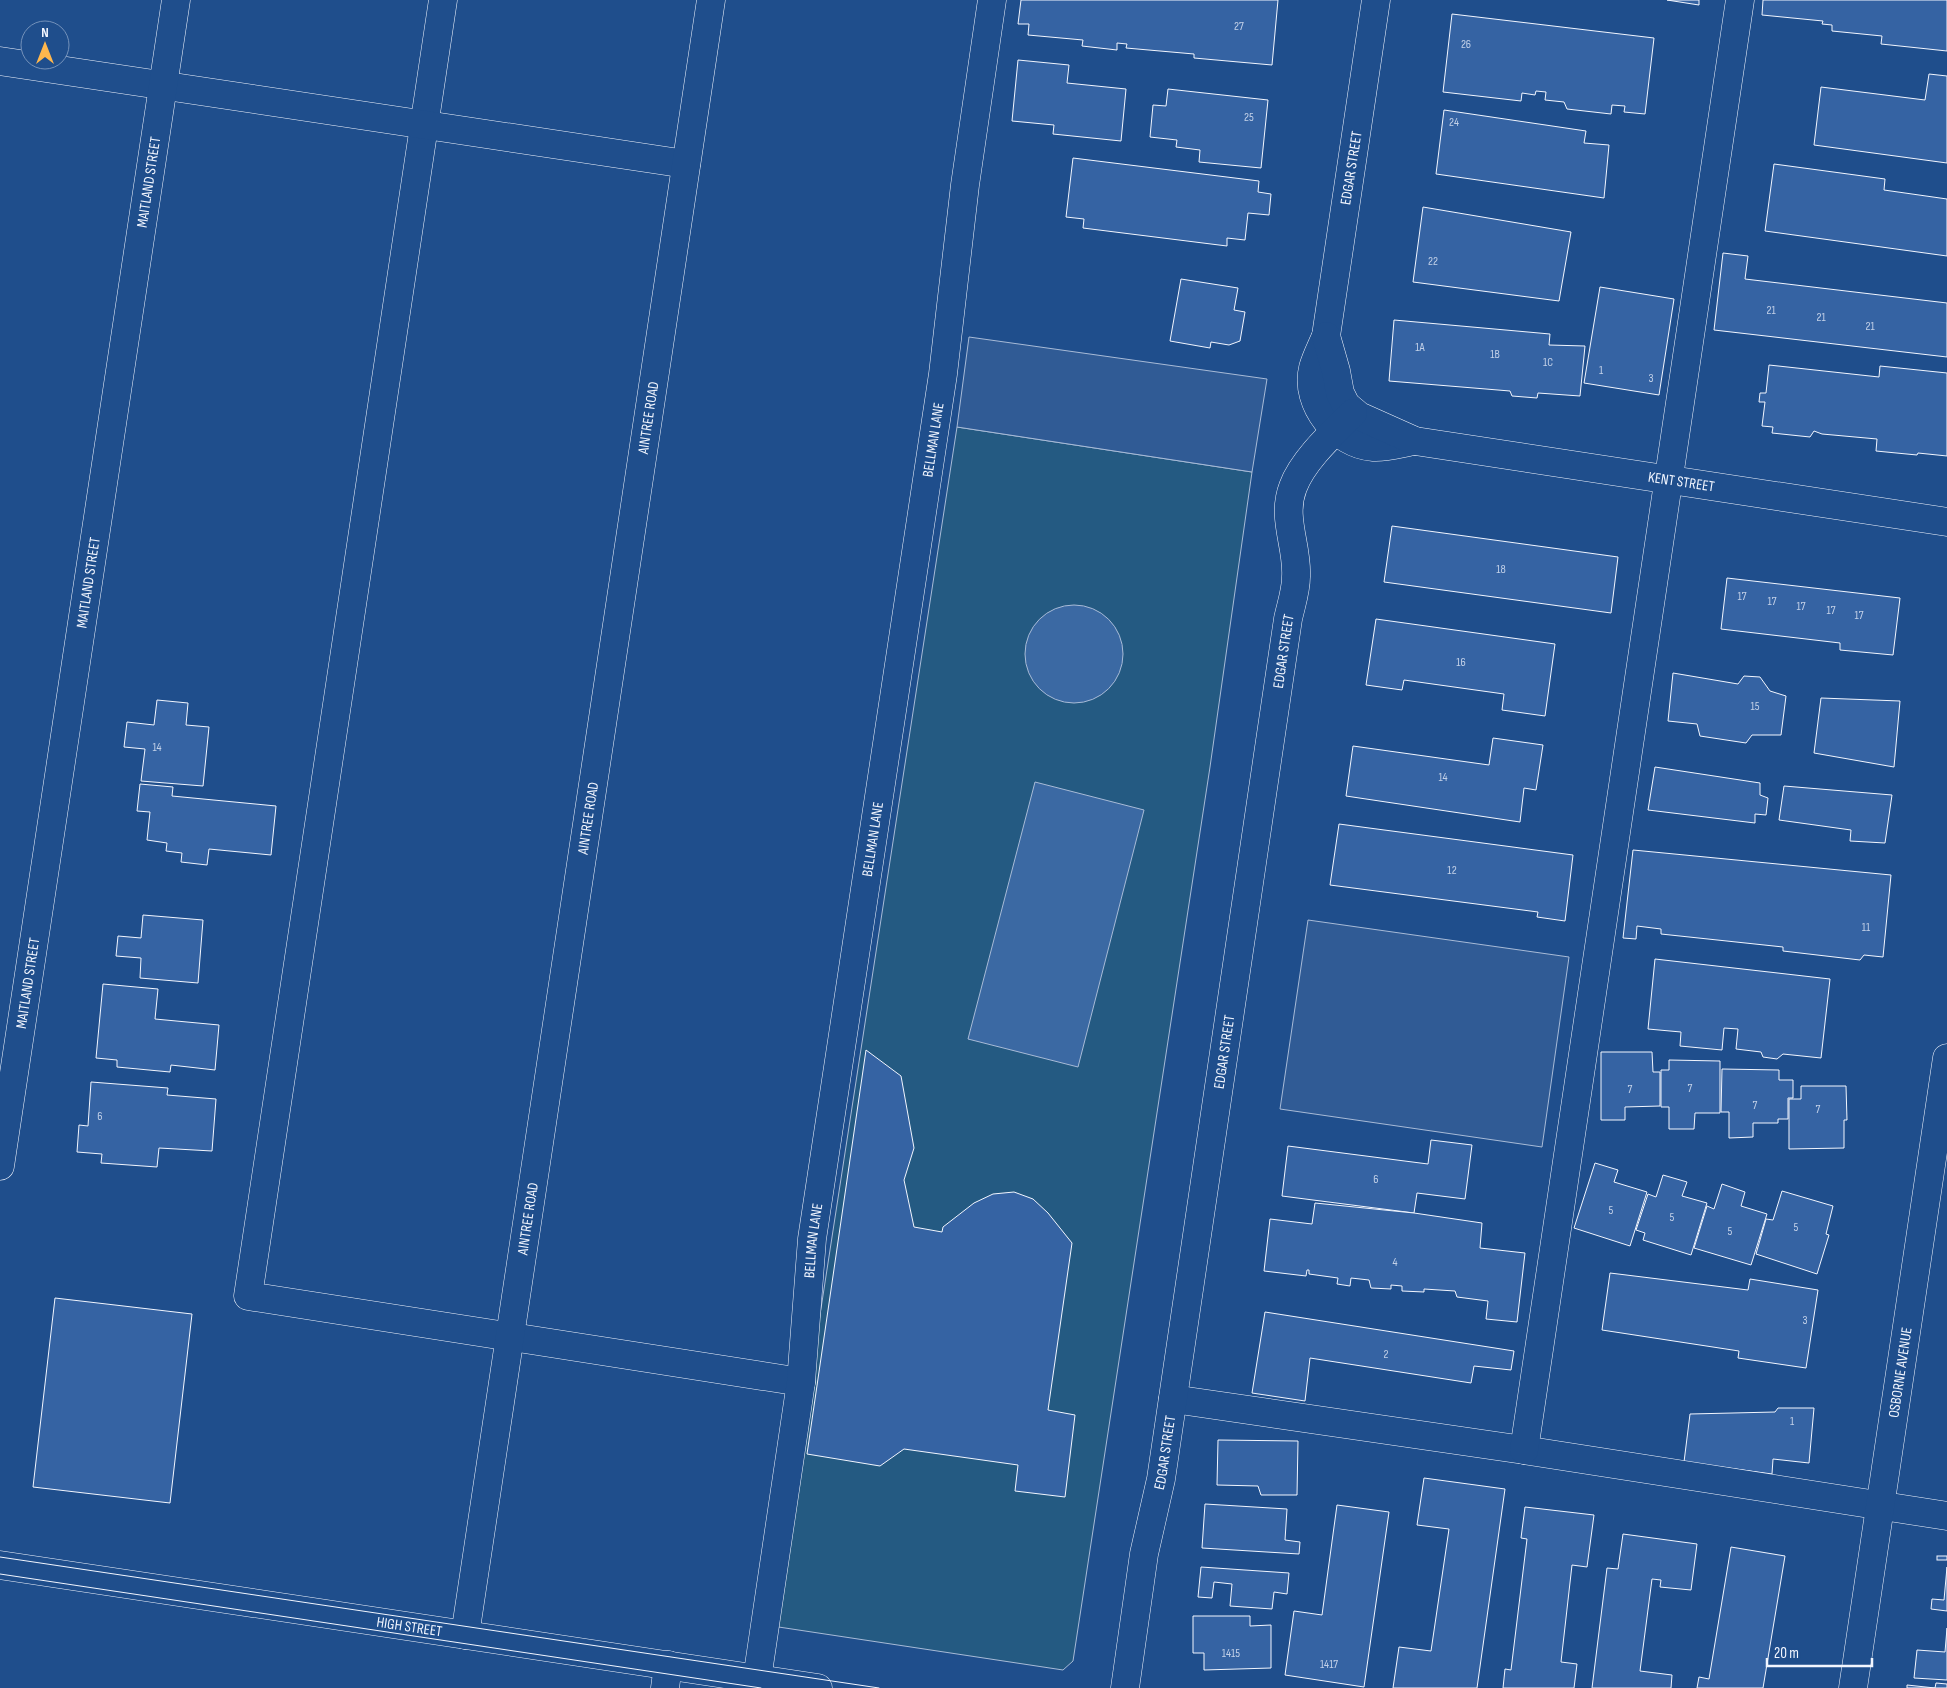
<svg xmlns="http://www.w3.org/2000/svg" width="1947" height="1688" font-family="'Sofia Sans Condensed',sans-serif">
<style>
.green{fill:#245a82;stroke:#a8bbd7}
.parking{fill:#305b95;stroke:#a8bbd7}
.water{fill:#3b69a3;stroke:#a8bbd7}
.building{fill:#3563a3;stroke:#f2f6ff}
.lines{fill:none;stroke-linecap:round;stroke-linejoin:round}
.minor-casing{stroke:#f2f6ff;stroke-width:29}
.major-casing{stroke:#f2f6ff;stroke-width:29}
.minor{stroke:#1f4e8c;stroke-width:28}
.major{stroke:#1f4e8c;stroke-width:28}
.tram{stroke:#f2f6ff;stroke-width:1}
.labels{text-anchor:middle;stroke-width:4;stroke-linejoin:round;paint-order:stroke}
.number-label{font-size:12px;fill:#c3d1e8}
.street-label{font-size:15px;fill:#f2f6ff;stroke:#1f4e8c}
</style>
<rect width="100%" height="100%" fill="#1f4e8c"/>
<path class="green" d="M957 427 1252 472 1210 767 1073 1661 1063 1670 772 1626Z"/>
<g class="parking">
<path d="M969 337 1267 379 1252 472 957 427Z"/>
<path d="M1308 920 1569 957 1542 1147 1280 1109Z"/>
</g>
<g class="water">
<circle cx="1074" cy="654" r="49"/>
<path d="M1035 782 1144 810 1078 1067 968 1039Z"/>
</g>
<g class="building">
<path d="M1021 0H1278L1272 65 1194 58V54L1126 48 1127 44 1117 43V50L1082 46 1083 40 1028 35 1029 24H1018Z"/>
<path d="M1667 0H1699V5Z"/>
<path d="M1763 0H1947V51L1881 44 1882 36 1832 31V25L1822 24 1823 21 1762 15Z"/>
<path d="M1452 14 1654 38 1645 114 1624 112 1625 106 1612 105 1611 114 1567 109 1564 102 1545 100 1546 92 1536 91 1535 95 1522 93 1521 101 1443 92Z"/>
<path d="M1018 60 1069 65 1067 83 1126 89 1121 141 1053 134 1054 125 1012 121Z"/>
<path d="M1929 74 1947 76V163L1814 145 1821 87 1925 100Z"/>
<path d="M1168 89 1268 100 1261 168 1199 162 1200 150 1176 147 1177 140 1150 137 1153 105 1166 106Z"/>
<path d="M1444 110 1586 131 1584 143 1609 145 1604 198 1436 174Z"/>
<path d="M1073 158 1259 181 1258 192 1271 194 1269 215 1248 213 1245 240 1227 238V246L1083 228 1084 219 1066 217Z"/>
<path d="M1774 164 1885 179 1884 190 1947 199V256L1765 231Z"/>
<path d="M1423 207 1571 232 1559 301 1413 282Z"/>
<path d="M1723 253 1748 256 1745 279 1947 303V357L1714 330Z"/>
<path d="M1181 279 1238 288 1234 310 1245 312 1240 341 1229 345 1211 342 1210 348 1170 341Z"/>
<path d="M1600 287 1674 299 1659 395 1584 383Z"/>
<path d="M1394 320 1550 334 1549 345 1585 346 1580 396 1538 393 1537 398 1512 396 1510 391 1389 381Z"/>
<path d="M1769 365 1879 377 1880 366 1947 373V456L1918 453 1917 455 1876 451 1877 439 1822 434 1814 431 1810 437 1772 433 1773 427 1762 426 1765 402H1759L1760 393H1766Z"/>
<path d="M1392 526 1618 557 1611 613 1384 582Z"/>
<path d="M1727 578 1900 598 1893 655 1840 650V643L1721 629Z"/>
<path d="M1376 619 1555 644 1545 716 1502 710 1504 694 1404 680 1402 690 1366 685Z"/>
<path d="M1673 673 1738 684 1744 676 1760 677 1770 691 1786 696 1781 735H1752L1746 743 1700 736 1697 724 1668 721Z"/>
<path d="M1821 698 1900 701 1894 767 1814 753Z"/>
<path d="M157 700 188 703 186 725 209 727 203 786 141 781 145 749 124 747 127 722 154 725Z"/>
<path d="M1493 738 1543 745 1536 790 1524 788 1520 822 1346 796 1353 746 1489 765Z"/>
<path d="M1655 767 1760 783V795L1768 798 1766 815 1755 814V823L1648 810Z"/>
<path d="M140 784 173 787 172 796 276 806 271 855 209 849 207 865 181 862 182 853 166 851 167 843 147 840 150 812 137 811Z"/>
<path d="M1784 786 1892 795 1885 843 1850 841 1851 830 1779 820Z"/>
<path d="M1339 824 1573 855 1565 921 1537 917 1538 912 1330 885Z"/>
<path d="M1633 850 1891 875 1883 957 1864 955 1860 960 1783 951V947L1661 934V929L1637 926 1636 939 1623 938Z"/>
<path d="M143 915 203 920 198 983 140 978 141 958 116 956 118 936 141 938Z"/>
<path d="M1655 959 1830 979 1821 1058 1783 1054 1777 1059 1763 1057 1761 1052 1736 1049 1738 1029 1724 1028 1722 1050 1680 1046 1681 1032 1648 1029Z"/>
<path d="M103 984 158 989 155 1019 219 1025 215 1070 171 1065 170 1072 117 1067V1060L96 1058Z"/>
<path d="M866 1050 901 1076 914 1148 904 1180 914 1227 942 1232 943 1227 974 1203 993 1194 1014 1192 1033 1199 1048 1213 1072 1243 1048 1410 1075 1415 1065 1497 1015 1491 1018 1465 904 1449 880 1466 807 1454Z"/>
<path d="M1601 1052H1652L1653 1072H1660V1106L1625 1107V1120H1601Z"/>
<path d="M1669 1060 1720 1061V1113H1695L1694 1129H1669V1107H1661V1070H1669Z"/>
<path d="M1722 1069 1779 1070V1080H1793V1098H1788V1119H1778V1123H1753V1137L1729 1138V1112H1721Z"/>
<path d="M91 1082 168 1088 167 1095 216 1099 212 1151 159 1148 157 1167 101 1163 102 1154 77 1152 79 1125 88 1126Z"/>
<path d="M1801 1086H1846L1847 1120H1844V1148L1789 1149V1099H1801Z"/>
<path d="M1431 1140 1472 1145 1465 1199 1417 1193 1414 1213 1282 1196 1288 1146 1428 1164Z"/>
<path d="M1595 1163 1618 1170 1614 1182 1647 1192 1630 1246 1574 1228Z"/>
<path d="M1663 1175 1687 1182 1682 1196 1707 1203 1691 1255 1643 1240 1645 1233 1636 1230 1648 1194 1656 1197Z"/>
<path d="M1722 1184 1745 1192 1741 1206 1767 1214 1751 1265 1694 1248 1707 1206 1714 1209Z"/>
<path d="M1782 1191 1833 1206 1826 1234 1829 1235 1817 1274 1756 1254 1766 1219 1773 1220Z"/>
<path d="M1315 1203 1414 1213 1482 1223 1480 1248 1525 1253 1517 1322 1486 1319 1488 1301 1457 1297 1455 1291 1424 1289V1292L1402 1291V1286L1391 1285V1289L1371 1288 1369 1280 1351 1278 1350 1286 1337 1284 1338 1278 1309 1274V1270H1307L1306 1276 1264 1271 1270 1219 1312 1224Z"/>
<path d="M1610 1273 1748 1290 1750 1279 1818 1290 1806 1368 1738 1358 1739 1351 1602 1330Z"/>
<path d="M55 1298 192 1314 170 1503 33 1487Z"/>
<path d="M1265 1312 1514 1351 1511 1370 1474 1366 1471 1383 1310 1358 1305 1401 1252 1393Z"/>
<path d="M1778 1408H1814L1809 1463 1773 1459 1772 1474 1684 1462 1690 1414 1775 1412Z"/>
<path d="M1218 1440 1298 1441 1297 1495H1261L1258 1486 1217 1485Z"/>
<path d="M1424 1478 1505 1489 1477 1688H1393L1399 1647 1431 1651 1449 1529 1417 1525Z"/>
<path d="M1205 1504 1287 1509 1285 1540 1300 1542 1299 1554 1202 1548Z"/>
<path d="M1337 1505 1389 1512 1364 1687 1285 1675 1294 1611 1322 1615Z"/>
<path d="M1525 1507 1594 1515 1587 1567 1572 1565 1561 1662 1577 1664 1574 1688H1503L1505 1669 1511 1670 1527 1539 1521 1538Z"/>
<path d="M1623 1534 1697 1544 1691 1590 1660 1587 1661 1580 1652 1579 1640 1671 1672 1675 1671 1688H1592L1607 1568 1618 1569Z"/>
<path d="M1731 1547 1785 1556 1763 1688H1697L1699 1677 1709 1679Z"/>
<rect x="1937" y="1556" width="10" height="4"/>
<path d="M1201 1567 1289 1573 1287 1594 1274 1592 1272 1609 1230 1606 1232 1584 1214 1582 1212 1598 1198 1597Z"/>
<path d="M1947 1567V1611L1931 1609 1932 1599 1944 1600Z"/>
<path d="M1193 1616H1250V1626L1271 1625V1668L1204 1670V1653H1193Z"/>
<path d="M1947 1628V1680L1914 1678 1917 1650 1945 1652Z"/>
<path d="M1936 1683 1947 1684V1688H1907V1685L1935 1688Z"/>
</g>
<g class="lines">
<defs>
<g id="minor">
<path d="M443 0 248 1296 801 1382"/>
<path d="M1376 0 1326 336C1322 346 1316 357 1313 368 1304 404 1338 445 1373 447 1387 448 1402 443 1415 441"/>
<path d="M0 61 686 164"/>
<path id="s1" d="M1326 336 1336 371 1340 393 1346 405 1359 416 1415 441 1947 522"/>
<path id="s2" d="M0 1166 176 0"/>
<path d="M1173 1399 1524 1450 1947 1516"/>
<path d="M1524 1450 1740 0"/>
<path id="s3" d="M465 1635 711 0"/>
<path id="s4" d="M757 1679 801 1382 812 1239 943 374 965 185 992 0"/>
<path d="M665 1688 668 1665"/>
<path id="s5" d="M1125 1688 1144 1554 1161 1479 1288 619C1291 605 1296 591 1296 577 1298 546 1281 518 1293 487 1303 460 1333 433 1353 413"/>
<path id="s6" d="M1853 1688 1947 1058"/>
</g>
<g id="major">
<path id="s7" d="M0 1565 818 1688"/>
</g>
</defs>
<use href="#minor" class="minor-casing"/>
<use href="#major" class="major-casing"/>
<use href="#minor" class="minor"/>
<use href="#major" class="major"/>
<g class="tram">
<path d="M0 1557 879 1688"/>
<path d="M0 1574 761 1688"/>
</g>
</g>
<g class="labels">
<g class="number-label">
<text x="1239" y="30">27</text>
<text x="1466" y="48">26</text>
<text x="1249" y="121">25</text>
<text x="1454" y="126">24</text>
<text x="1433" y="265">22</text>
<text x="1771" y="314">21</text>
<text x="1821" y="321">21</text>
<text x="1870" y="330">21</text>
<text x="1420" y="351">1A</text>
<text x="1495" y="358">1B</text>
<text x="1548" y="366">1C</text>
<text x="1601" y="374">1</text>
<text x="1651" y="382">3</text>
<text x="1501" y="573">18</text>
<text x="1742" y="600">17</text>
<text x="1772" y="605">17</text>
<text x="1801" y="610">17</text>
<text x="1831" y="614">17</text>
<text x="1859" y="619">17</text>
<text x="1461" y="666">16</text>
<text x="1755" y="710">15</text>
<text x="157" y="751">14</text>
<text x="1443" y="781">14</text>
<text x="1452" y="874">12</text>
<text x="1866" y="931">11</text>
<text x="1690" y="1092">7</text>
<text x="1630" y="1093">7</text>
<text x="1755" y="1109">7</text>
<text x="1818" y="1113">7</text>
<text x="100" y="1120">6</text>
<text x="1376" y="1183">6</text>
<text x="1611" y="1214">5</text>
<text x="1672" y="1221">5</text>
<text x="1796" y="1231">5</text>
<text x="1730" y="1235">5</text>
<text x="1395" y="1266">4</text>
<text x="1805" y="1324">3</text>
<text x="1386" y="1358">2</text>
<text x="1792" y="1425">1</text>
<text x="1231" y="1657">1415</text>
<text x="1329" y="1668">1417</text>
</g>
<g class="street-label">
<text transform="translate(1351 168) rotate(-81)" y="5">EDGAR STREET</text>
<text dy="5" stroke="none"><textPath href="#s2" startOffset="995">MAITLAND STREET</textPath></text>
<text dy="5" stroke="none"><textPath href="#s3" startOffset="1231">AINTREE ROAD</textPath></text>
<text dy="5" stroke="none"><textPath href="#s4" startOffset="1252">BELLMAN LANE</textPath></text>
<text dy="5" stroke="none"><textPath href="#s1" startOffset="420">KENT STREET</textPath></text>
<text dy="5" stroke="none"><textPath href="#s2" startOffset="590">MAITLAND STREET</textPath></text>
<text dy="5" stroke="none"><textPath href="#s5" startOffset="1049">EDGAR STREET</textPath></text>
<text dy="5" stroke="none"><textPath href="#s3" startOffset="826">AINTREE ROAD</textPath></text>
<text dy="5" stroke="none"><textPath href="#s4" startOffset="848">BELLMAN LANE</textPath></text>
<text dy="5" stroke="none"><textPath href="#s2" startOffset="185">MAITLAND STREET</textPath></text>
<text dy="5" stroke="none"><textPath href="#s5" startOffset="644">EDGAR STREET</textPath></text>
<text dy="5" stroke="none"><textPath href="#s3" startOffset="421">AINTREE ROAD</textPath></text>
<text dy="5" stroke="none"><textPath href="#s4" startOffset="442">BELLMAN LANE</textPath></text>
<text dy="5" stroke="none"><textPath href="#s6" startOffset="319">OSBORNE AVENUE</textPath></text>
<text dy="5" stroke="none"><textPath href="#s5" startOffset="239">EDGAR STREET</textPath></text>
<text dy="5" stroke="none"><textPath href="#s7" startOffset="414">HIGH STREET</textPath></text>
</g>
</g>
<g transform="translate(45 45)"><circle r="24" fill="#1f4e8c" stroke="#7391ba"/>
<path d="M0-4L9 19L0 12L-9 19Z" fill="#ffb74d"/>
<text y="-8" font-size="14" font-weight="bold" text-anchor="middle" fill="#f2f6ff">N</text>
</g>
<path d="M1767 1658v8h105v-8" fill="none" stroke="#f2f6ff" stroke-width="2.5"/>
<text x="1774" y="1658" font-size="15" fill="#f2f6ff" stroke="#1f4e8c" stroke-width="4" paint-order="stroke">20 m</text>
</svg>
